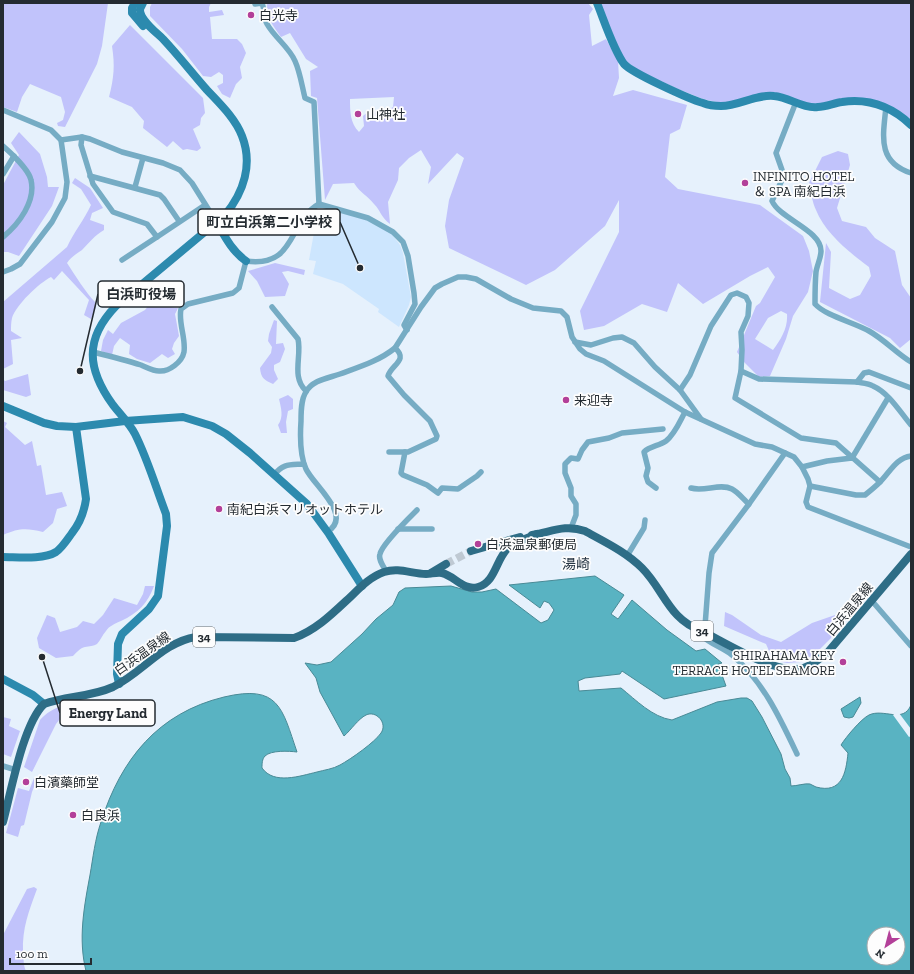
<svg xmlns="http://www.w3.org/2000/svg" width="914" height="974" font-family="'Zilla Slab','Noto Sans JP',serif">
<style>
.built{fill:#cde6fe}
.green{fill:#c1c3fb;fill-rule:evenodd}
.water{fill:#59b3c2;stroke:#498a96;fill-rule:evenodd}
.pier{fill:#e6f1fc}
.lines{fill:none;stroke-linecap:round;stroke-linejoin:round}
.primary-tunnel{stroke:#bfc9d3;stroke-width:8;stroke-dasharray:8 4;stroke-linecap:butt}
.street{stroke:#76acc4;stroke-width:5.5}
.secondary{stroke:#2c8aae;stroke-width:8}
.primary{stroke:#2e6d86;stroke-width:8}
.poi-dot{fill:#b34099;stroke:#fdfdfd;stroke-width:1.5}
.labels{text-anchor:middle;stroke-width:3.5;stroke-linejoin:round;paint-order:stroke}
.shield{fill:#fdfdfd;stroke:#656a6e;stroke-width:1}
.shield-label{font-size:12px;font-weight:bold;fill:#242b31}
.poi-label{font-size:13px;fill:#242b31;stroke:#fdfdfd;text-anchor:start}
.street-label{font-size:13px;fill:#242b31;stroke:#fdfdfd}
.neighbourhood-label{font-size:14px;fill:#263543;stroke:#fdfdfd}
.leader{fill:none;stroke:#242b31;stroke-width:1.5}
.callout-dot{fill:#242b31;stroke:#fdfdfd;stroke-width:1.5}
.callout{fill:#fdfdfd;stroke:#242b31;stroke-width:1.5}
.callout-label{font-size:14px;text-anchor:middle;font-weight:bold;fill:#242b31}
</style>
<rect width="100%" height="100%" fill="#e6f1fc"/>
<path class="built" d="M324 209 364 218 391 233 400 245 403 253 411 297 409 305 399 327 378 312 379 309 343 284 313 274 316 261 309 260 318 211Z"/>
<g class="green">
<path d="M3 3H108L102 46 97 64 65 127 58 126 57 123 63 120 65 112 61 97 30 84 22 97 17 112 3 107Z"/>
<path d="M152 3H211L209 7V12L222 10 224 15 210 17 212 39H237L242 44 246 53 240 67 242 78 236 84 230 98 222 94 217 86 223 83V75L219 72 211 77 203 76 182 49 150 16V7Z"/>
<path d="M267 3H588L593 9 589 15 592 46 606 39 618 61 619 78 613 96 633 90 687 105 680 129 670 134 665 177 678 189 760 205 803 236 809 251 813 271 808 292 793 316 786 339 770 376 759 377 744 362 737 352 756 306 760 303 775 277 768 267 750 276 703 304 678 283 667 312 642 304 604 326 584 330 580 311 619 232V200L605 226 555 270 526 285 449 248 445 226 449 200 464 158 457 153 428 184 431 167 421 150 409 158 399 168 398 180 388 202 390 224C380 216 381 211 374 204 367 195 361 194 354 183L333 184 325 200 317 98 311 96 310 71 318 67 306 59 290 33 281 37C272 24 267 19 267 3ZM394 97 393 107 385 112 369 111 363 116 364 126 359 132C350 123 350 111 350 99ZM781 311 787 314C788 328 781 339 773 350L755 339 768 318Z"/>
<path d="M599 3H911V119L882 102 807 104 770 93 730 102 721 103 703 99 678 89 639 71 626 61 622 55Z"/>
<path d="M130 25 203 98 205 113 201 118 200 125 193 129 201 148 197 151 187 149 183 150 173 141 167 147 143 128 144 121 132 107 109 97C114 77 115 66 112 46Z"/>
<path d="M19 132 40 154 47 177 48 187H59L52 206 19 256 8 252H3V185L19 155 11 143Z"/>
<path d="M838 151 848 154 850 165 837 208 842 221 866 227 875 238 895 251 902 285 911 298V339L900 348 890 338 820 302 826 243 831 252 829 288 850 299 860 295 871 276 869 267C850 253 825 233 816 210 812 202 811 191 809 183L822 157Z"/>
<path d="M75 178 90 188 103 208 92 213 90 220 104 225V230C94 236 90 242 82 250 76 254 71 257 67 263 75 275 86 293 95 302L96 307 91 319 84 315 89 300 62 271 54 280 51 277C39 283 16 305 12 318 11 322 11 327 11 331L22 338 11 340 13 364 3 369V302L67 247C74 232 84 220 91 205L81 189 72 183Z"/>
<path d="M275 263 305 270 304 275 288 271 282 272 289 284 285 296 265 297 257 281 248 271Z"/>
<path d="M151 286 153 294 157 292C163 304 164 307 178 308L175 314 179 336 174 343 172 349 175 354 168 358 162 354 150 363 137 359 129 354 130 345 120 338 114 346 112 355 101 351 103 340 108 330 113 334 121 323 145 310 149 305 148 298 149 288Z"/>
<path d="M274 320 277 321 276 344 283 343 285 349 280 362 274 365V370L278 379 273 384C264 380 261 378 260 368L271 353 272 347 268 341 269 334Z"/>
<path d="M28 374 31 395 26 397 3 390V379L5 381Z"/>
<path d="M288 395 293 399V409L288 411 286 422 287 433H281L278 425C284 417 281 408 279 399Z"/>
<path d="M3 421 7 423 5 427 25 445 32 441 37 466 41 465 46 495 62 492 67 506 57 509 53 523 43 532C26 528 19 528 3 535Z"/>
<path d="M145 586H154C148 603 138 613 121 621 116 623 109 626 106 631 102 635 101 640 97 644 94 646 89 646 85 647 80 648 77 652 73 656L56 658 39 648 37 638 47 615 55 618 60 632 77 627 83 621 94 624 103 615 114 598 137 605 143 594Z"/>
<path d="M725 612 732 615 761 635 781 642 812 623 835 615 838 619 831 638 816 653 801 662 787 663 773 660 766 644 724 626Z"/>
<path d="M63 706 66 711 56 724 32 772 24 767 40 720C46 713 54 708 63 706Z"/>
<path d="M3 717 11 719 9 726 20 731 11 757 3 754Z"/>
<path d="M34 778 37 779 32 792 24 825 21 826 18 837 6 833 18 788 29 791Z"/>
<path d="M34 887 37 889C29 911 22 928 23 952 24 959 23 965 26 971H3V935L27 889Z"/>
</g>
<g class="water">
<path d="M595 576 624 595 611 614 618 619 632 600 667 630 696 651 705 649 722 663 718 664 726 686 664 699 622 671 620 674 585 678 578 681 579 691 621 688C636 700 652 717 672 720L717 702 741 698H747L752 701 762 717 781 754 785 769 790 778 791 786C797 786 805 783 810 784 812 785 814 786 816 787 842 794 846 773 848 753L841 745C846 737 861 719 869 715 884 708 903 724 911 705V971H86C78 939 84 907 90 875 93 858 95 839 101 822 121 759 158 713 224 697 279 684 282 708 297 752 289 751 271 750 265 756 262 759 262 764 262 768 274 785 300 776 317 772 324 770 333 769 340 765 351 759 375 742 381 733 388 723 376 710 366 715 358 719 351 730 344 736L320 692 316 678 305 663 317 665 331 662 362 634 376 619 393 605 399 592 405 588 451 586 472 592H482L496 589 541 623 548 620 554 610 549 603 544 601 540 608 509 585ZM874 934H898V958H874Z"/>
<path d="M860 697 861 703 853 717 849 718 844 717 841 709Z"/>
</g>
<path class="pier" d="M893 712 899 713 911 729V736L909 737 893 715 894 714Z"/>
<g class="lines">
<path class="primary-tunnel" d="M446 564 471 551"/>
<g class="street">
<path d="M255 4 262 3C265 10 263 17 267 24 275 38 289 47 295 61 300 72 302 86 305 98L314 102 319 204"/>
<path d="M796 102 776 153 782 170V180L772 201C780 219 821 230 821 251 821 258 817 265 816 272 815 283 815 293 815 304 826 316 853 322 869 331 885 340 896 353 911 362"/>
<path d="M886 107C883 136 877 162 911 173"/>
<path d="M3 110 51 130 61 140 67 182 65 198 52 222 20 264 11 269 3 272"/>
<path d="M82 137 81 145 93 184 113 212 147 224 157 237 122 260"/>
<path d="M61 140 82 137 90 139 122 152 163 163 180 170 192 183 217 223"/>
<path d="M3 146C11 153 29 170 31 180 36 201 19 224 3 237"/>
<path d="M3 174 14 156"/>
<path d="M90 176 160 195 164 199 179 221"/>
<path d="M135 187 143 158"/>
<path d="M157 237 205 205"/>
<path d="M272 307 298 339C302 356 291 377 306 391"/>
<path d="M575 342 591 345 613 338 622 337 634 343 655 367 680 390 701 419"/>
<path d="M93 352C109 356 125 360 141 365 146 367 153 371 159 371 169 372 182 362 184 352 186 337 178 323 181 309L188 304 233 293 239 288 246 261C297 268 287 222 319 204L368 218 393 232 403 242 408 256 414 293 415 304 404 325 407 330"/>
<path d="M741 371 759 379 857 382C862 383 868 383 873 386 889 393 900 412 911 425"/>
<path d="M857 382 864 373 869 372 911 388"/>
<path d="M680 390 690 375 711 326 731 295 737 293 746 297 749 303 748 316 741 332 742 350 741 371 735 398 801 438 836 443 880 482"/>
<path d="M389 452H408L436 439 437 436 430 421 404 395 388 376C391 365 409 360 395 348"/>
<path d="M405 452 401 473 403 475 427 485 438 493 442 488 458 489 477 476 481 472"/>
<path d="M785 453 749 504 712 553 709 573 705 626 701 635C710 644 722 647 732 655 763 681 780 718 797 754"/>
<path d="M852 458 888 398"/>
<path d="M802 467 827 461 852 458"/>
<path d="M274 475C283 463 290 465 304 464"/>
<path d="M810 486 856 495H865C870 491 875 487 880 482 890 472 896 458 911 456"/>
<path d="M656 488 648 482 646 476 648 468 644 452C650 446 659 446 666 441 675 434 680 421 685 412"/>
<path d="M691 488C704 492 720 483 732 489 738 492 744 500 749 504"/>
<path d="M571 528 576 515V504L571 496V488L565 473V464L571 458 578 459 582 450 588 442 609 438 622 433 663 429"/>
<path d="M398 529H432"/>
<path d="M327 532C354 516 314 486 306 469 300 456 300 436 301 421 301 412 301 399 306 392 312 380 329 378 340 374 359 367 379 361 395 348L421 307 435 288 442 284 458 277H466L476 279 511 299 533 308 561 311 567 317 572 337 580 349 586 354 604 361 685 412 755 444 772 447 794 457 802 467 808 479 810 486 806 502 808 507 911 547"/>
<path d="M627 556 644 528 645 520"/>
<path d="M386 571C383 566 378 559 380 554 382 544 409 518 417 510"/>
<path d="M872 601 911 646"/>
<path d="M3 766 16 770"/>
</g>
<g class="secondary">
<path d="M135 3 132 8V13L143 26"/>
<path d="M597 3C604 20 613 49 624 64 632 73 689 99 703 103 708 105 715 106 721 106 739 106 756 94 774 96 789 97 803 109 818 107 826 107 834 103 842 102 869 98 892 107 911 125"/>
<path d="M217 223C225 237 232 251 246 261"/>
<path d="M3 406 44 423 57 426 76 427 125 421 183 417 212 426 226 434 250 453 307 504 329 534 362 586"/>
<path d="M3 557C17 557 43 560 56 552 62 548 67 540 72 533 80 523 84 513 86 499L76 427"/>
<path d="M3 679 33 695 44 704"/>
<path d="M119 684 117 674 118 644 122 634 149 609 158 596 167 526 166 514C156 488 148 460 135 434 130 424 120 414 113 405 87 369 84 339 116 306L225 215C244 192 253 164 242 136 235 118 220 104 207 90 192 73 179 56 163 39 156 32 139 20 140 9L143 3"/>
</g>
<g class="primary">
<path d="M532 535C551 532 565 524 585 531 605 542 626 552 642 568 664 590 669 620 702 631 726 643 774 673 799 669 810 668 820 658 828 652L911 554"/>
<path d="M471 551 520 537"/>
<path d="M431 573 446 564"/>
<path d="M3 822C11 792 23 724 44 704 66 696 91 697 113 687 142 673 163 642 196 637L294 638C314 631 330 616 346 601 357 591 369 577 384 572 399 567 412 574 426 574 431 574 437 572 442 573 455 576 463 591 478 587 496 582 496 558 509 547 517 541 528 538 537 534"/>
</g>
</g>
<g class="poi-dot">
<circle cx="251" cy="15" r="4"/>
<circle cx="358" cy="114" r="4"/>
<circle cx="745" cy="183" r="4"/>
<circle cx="566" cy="400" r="4"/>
<circle cx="219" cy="509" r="4"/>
<circle cx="478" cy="544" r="4"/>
<circle cx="843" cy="662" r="4"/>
<circle cx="26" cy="782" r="4"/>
<circle cx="73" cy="815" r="4"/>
</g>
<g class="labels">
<g class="shield">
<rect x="691" y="621" width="22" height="20" rx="3"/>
<rect x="193" y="627" width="22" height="20" rx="3"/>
</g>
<g class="shield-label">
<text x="702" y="635">34</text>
<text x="204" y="641">34</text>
</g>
<g class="poi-label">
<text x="259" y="20">白光寺</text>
<text x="366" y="119">山神社</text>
<text x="753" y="181">INFINITO HOTEL<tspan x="753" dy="15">＆ SPA 南紀白浜</tspan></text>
<text x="574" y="405">来迎寺</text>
<text x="227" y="514">南紀白浜マリオットホテル</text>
<text x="486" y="549">白浜温泉郵便局</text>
<text x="835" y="660" text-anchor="end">SHIRAHAMA KEY<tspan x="835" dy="15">TERRACE HOTEL SEAMORE</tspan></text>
<text x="34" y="787">白濱藥師堂</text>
<text x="81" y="820">白良浜</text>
</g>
<g class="street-label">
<text transform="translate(849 609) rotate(-50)" y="5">白浜温泉線</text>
<text transform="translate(142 653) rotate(-35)" y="5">白浜温泉線</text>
</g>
<g class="neighbourhood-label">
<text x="576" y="569">湯崎</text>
</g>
</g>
<path class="leader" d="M360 268L340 222M80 371L98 294M42 657L60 713"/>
<g class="callout-dot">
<circle cx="360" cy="268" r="4"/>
<circle cx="80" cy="371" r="4"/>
<circle cx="42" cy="657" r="4"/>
</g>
<g class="callout">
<rect x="198" y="209" width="142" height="26" rx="4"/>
<rect x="98" y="281" width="86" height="26" rx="4"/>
<rect x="60" y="700" width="95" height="26" rx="4"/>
</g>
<g class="callout-label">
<text x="269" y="227">町立白浜第二小学校</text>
<text x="141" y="299">白浜町役場</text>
<text x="108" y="718">Energy Land</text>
</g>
<rect width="914" height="974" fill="none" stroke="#242b31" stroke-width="8"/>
<g transform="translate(886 946) rotate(216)"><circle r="19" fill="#fdfdfd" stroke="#a6a9ab"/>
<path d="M0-3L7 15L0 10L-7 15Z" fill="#b34099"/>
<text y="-6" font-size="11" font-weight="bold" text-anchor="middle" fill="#242b31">N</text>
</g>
<path d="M10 958v6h81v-6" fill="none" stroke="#242b31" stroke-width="2"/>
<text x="16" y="958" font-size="12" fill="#242b31" stroke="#fdfdfd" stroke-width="3" paint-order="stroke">100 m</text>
</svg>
